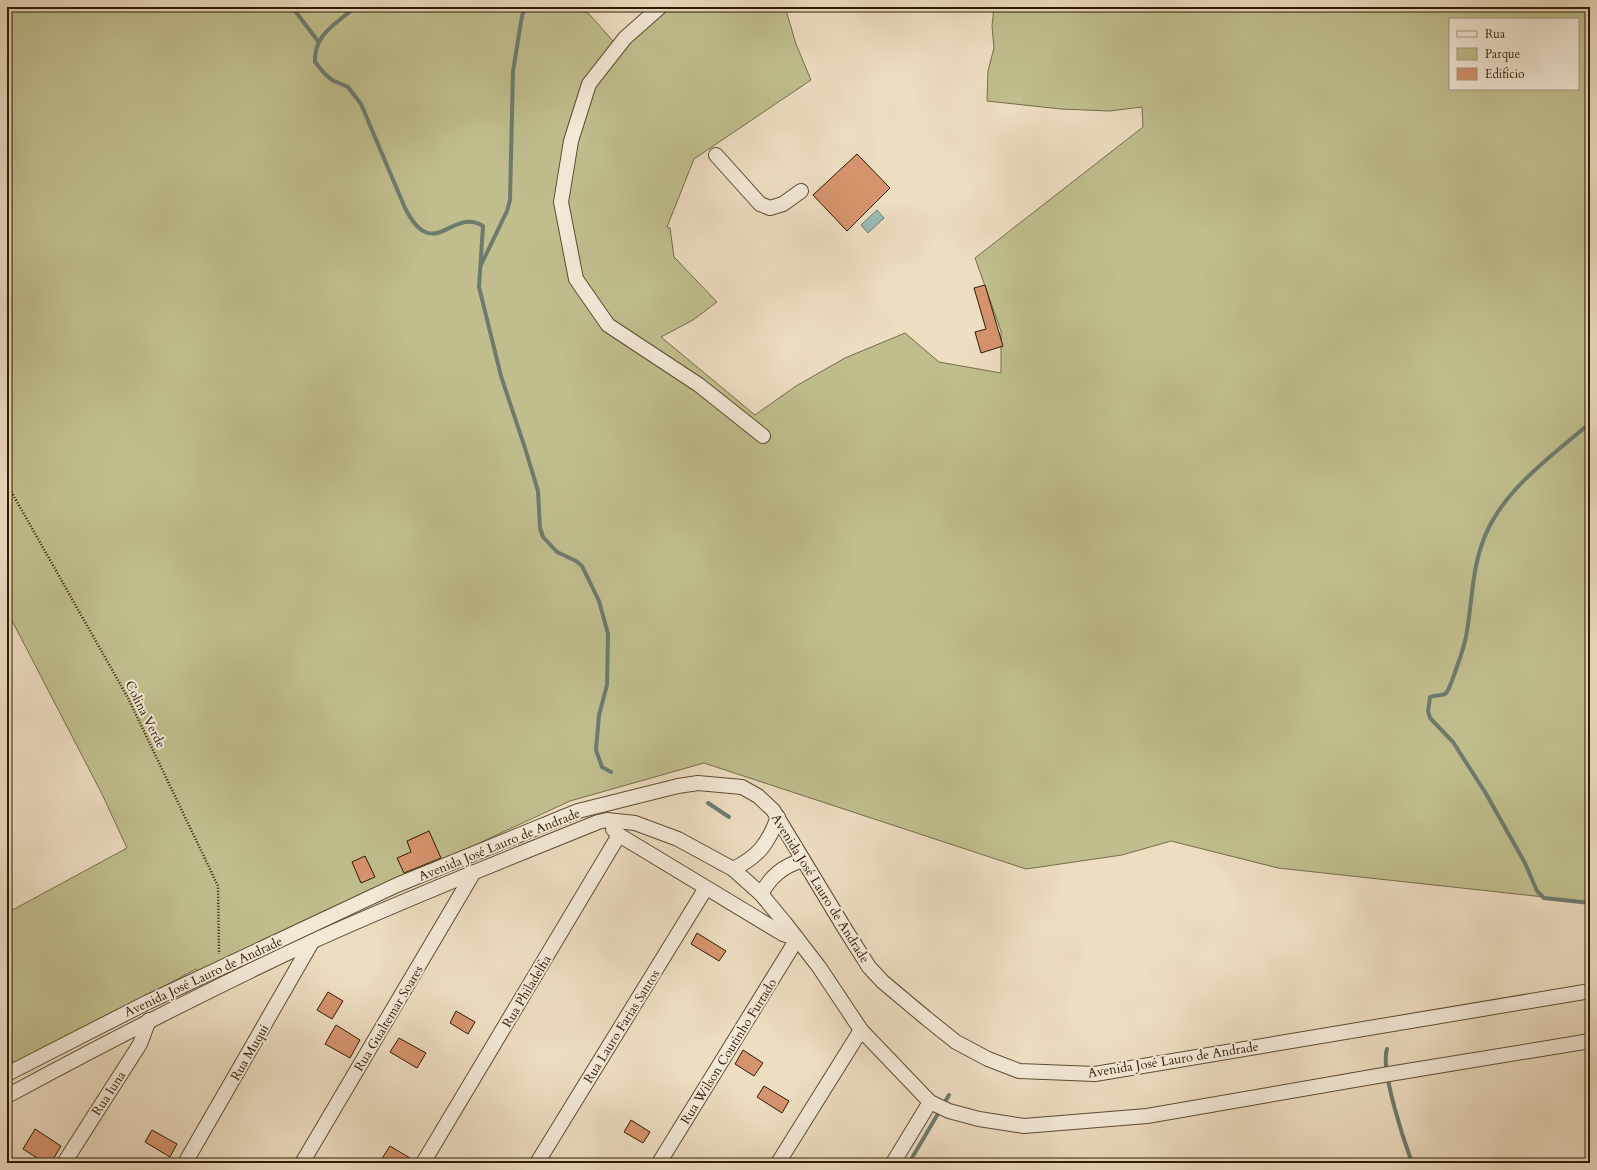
<svg xmlns="http://www.w3.org/2000/svg" width="1597" height="1170" font-family="Cardo,serif">
<style>
.green{fill:#c0be8d;stroke:#766c48;fill-rule:evenodd}
.water{fill:#9abbb7;stroke:#6e7b6f}
.lines{fill:none;stroke-linecap:round;stroke-linejoin:round}
.stream{stroke:#6e7b6f;stroke-width:4}
.building{fill:#d6946e;stroke:#2d1b03}
.minor-casing{stroke:#5d4c32;stroke-width:16}
.path{stroke:#2d1b03;stroke-width:2.5;stroke-dasharray:1 2;stroke-linecap:butt}
.minor{stroke:#f3e9d7;stroke-width:14}
.labels{text-anchor:middle;stroke-width:4;stroke-linejoin:round;paint-order:stroke}
.street-label{font-size:13px;fill:#2d1b03;stroke:#f3e9d7}
</style>
<rect width="100%" height="100%" fill="#edddc1"/>
<filter id="stains"><feTurbulence type="fractalNoise" baseFrequency=".005" numOctaves="4"/><feColorMatrix values="0 0 0 0 .2 0 0 0 0 .09 0 0 0 0 .02 0 0 0 .5 -.17"/></filter>
<radialGradient id="worn" r=".72"><stop offset=".6" stop-color="#630" stop-opacity="0"/><stop offset="1" stop-color="#630" stop-opacity=".3"/></radialGradient>
<path class="green" d="M7 7H576L589 14 621 50 667 7H785L796 44 811 80 694 159 667 227 670 228 674 257 717 302 693 320 661 337 755 415 796 386 845 358 905 333 939 362 1001 373V331L975 258 1143 127 1142 107 1109 111 1061 109 987 101 988 71 994 48 992 26 994 7H1590V902L1278 868 1171 841 1122 855 1026 869 704 763 570 801 199 973 196 969 16 1067 7 1051V913L127 848 102 794 7 611ZM1450 19H1578V89H1450Z"/>
<path class="water" d="M877 210 884 218 868 233 861 225Z"/>
<g class="lines">
<g class="stream">
<path d="M292 7 318 41"/>
<path d="M355 7C337 24 314 33 315 62L324 73 332 80 348 87 361 104 405 208C434 265 452 206 483 226L479 287 501 376 525 448 538 491 540 528 543 537 557 552 576 561 582 566 599 601 608 634 607 685 599 715 596 750 602 767 611 772"/>
<path d="M481 265 507 211 510 200 513 71 522 16 525 7"/>
<path d="M1590 423C1551 457 1499 492 1482 544 1472 572 1472 602 1467 631 1465 647 1458 663 1453 678 1451 682 1449 691 1445 694 1441 696 1435 695 1430 697L1428 711 1430 718 1453 742 1485 792 1525 863 1537 891 1544 898 1590 903"/>
<path d="M708 803 729 817"/>
<path d="M1387 1049C1380 1069 1404 1141 1412 1163"/>
<path d="M909 1163 949 1095"/>
</g>
</g>
<g class="building">
<path d="M857 154 890 188 847 231 813 195Z"/>
<path d="M985 285 1003 346 981 353 975 332 986 329 974 288Z"/>
<path d="M429 831 441 858 404 873 397 858 411 852 407 841Z"/>
<path d="M365 856 375 877 361 883 352 862Z"/>
<path d="M697 933 726 951 719 961 691 944Z"/>
<path d="M328 992 343 1001 332 1019 317 1010Z"/>
<path d="M456 1011 475 1022 468 1034 450 1023Z"/>
<path d="M336 1025 360 1040 350 1058 325 1044Z"/>
<path d="M399 1038 426 1053 417 1068 390 1052Z"/>
<path d="M743 1050 763 1063 754 1076 735 1064Z"/>
<path d="M764 1086 789 1101 782 1113 757 1097Z"/>
<path d="M631 1120 650 1132 643 1143 624 1132Z"/>
<path d="M35 1129 61 1146 51 1163H45L23 1149Z"/>
<path d="M152 1130 177 1144 170 1157 145 1142Z"/>
<path d="M390 1146 415 1161V1163H379Z"/>
</g>
<g class="lines">
<defs>
<g id="minor">
<path d="M660 7 625 38 589 84 571 141 561 202 576 279 608 325 699 385 763 436"/>
<path d="M716 155 760 204 770 208 783 204 801 191"/>
<path d="M619 835 783 934 797 939 659 1163"/>
<path d="M733 869C758 857 768 844 778 817"/>
<path d="M761 894C771 876 783 866 803 860"/>
<path d="M7 1074 148 1002 397 885 578 811 678 786 698 783 742 787 758 796 773 810 845 929 869 967 883 982 926 1018 956 1042 988 1059 1019 1071 1095 1074 1590 991"/>
<path d="M7 1096C107 1042 208 990 311 942 405 899 502 861 598 822L607 820 635 823 678 839 733 869 761 894 785 923 819 967 861 1030 930 1102 949 1111 979 1119 1024 1126 1147 1116 1389 1074 1590 1041"/>
<path d="M64 1163 140 1044 149 1020"/>
<path d="M185 1163 312 942"/>
<path d="M302 1163 474 872"/>
<path d="M423 1163 619 835 613 829"/>
<path d="M537 1163 706 888"/>
<path d="M778 1163 861 1030"/>
<path d="M893 1163 930 1102"/>
</g>
</defs>
<use href="#minor" class="minor-casing"/>
<path class="path" d="M7 484 128 698 218 886 219 954"/>
<use href="#minor" class="minor"/>
</g>
<g class="labels">
<g class="street-label">
<text transform="translate(146 714) rotate(63)" y="5">Colina Verde</text>
<text transform="translate(499 844) rotate(-22)" y="5">Avenida José Lauro de Andrade</text>
<text transform="translate(821 888) rotate(58)" y="5">Avenida José Lauro de Andrade</text>
<text transform="translate(203 976) rotate(-25)" y="5">Avenida José Lauro de Andrade</text>
<text transform="translate(526 991) rotate(-59)" y="5">Rua Philadelfia</text>
<text transform="translate(388 1018) rotate(-59)" y="5">Rua Gualtemar Soares</text>
<text transform="translate(621 1026) rotate(-58)" y="5">Rua Lauro Farias Santos</text>
<text transform="translate(728 1051) rotate(-58)" y="5">Rua Wilson Coutinho Furtado</text>
<text transform="translate(249 1052) rotate(-60)" y="5">Rua Muqui</text>
<text transform="translate(1173 1059) rotate(-9)" y="5">Avenida José Lauro de Andrade</text>
<text transform="translate(108 1093) rotate(-57)" y="5">Rua Iuna</text>
</g>
</g>
<rect width="1597" height="1170" fill="none" stroke="#edddc1" stroke-width="24"/>
<rect x="8" y="8" width="1581" height="1154" fill="none" stroke="#2d1b03" stroke-width="2"/>
<rect x="12" y="12" width="1573" height="1146" fill="none" stroke="#2d1b03"/>
<rect x="1449" y="18" width="130" height="72" fill="#f3e9d7" stroke="#a49782"/>
<rect x="1457" y="31" width="20" height="6" fill="#f3e9d7" stroke="#a49782"/>
<text x="1485" y="38" font-size="12" fill="#2d1b03">Rua</text>
<rect x="1457" y="48" width="20" height="12" fill="#c0be8d" stroke="#a49782"/>
<text x="1485" y="58" font-size="12" fill="#2d1b03">Parque</text>
<rect x="1457" y="68" width="20" height="12" fill="#d6946e" stroke="#a49782"/>
<text x="1485" y="78" font-size="12" fill="#2d1b03">Edifício</text>
<rect width="100%" height="100%" filter="url(#stains)"/>
<rect width="100%" height="100%" fill="url(#worn)"/>
</svg>
